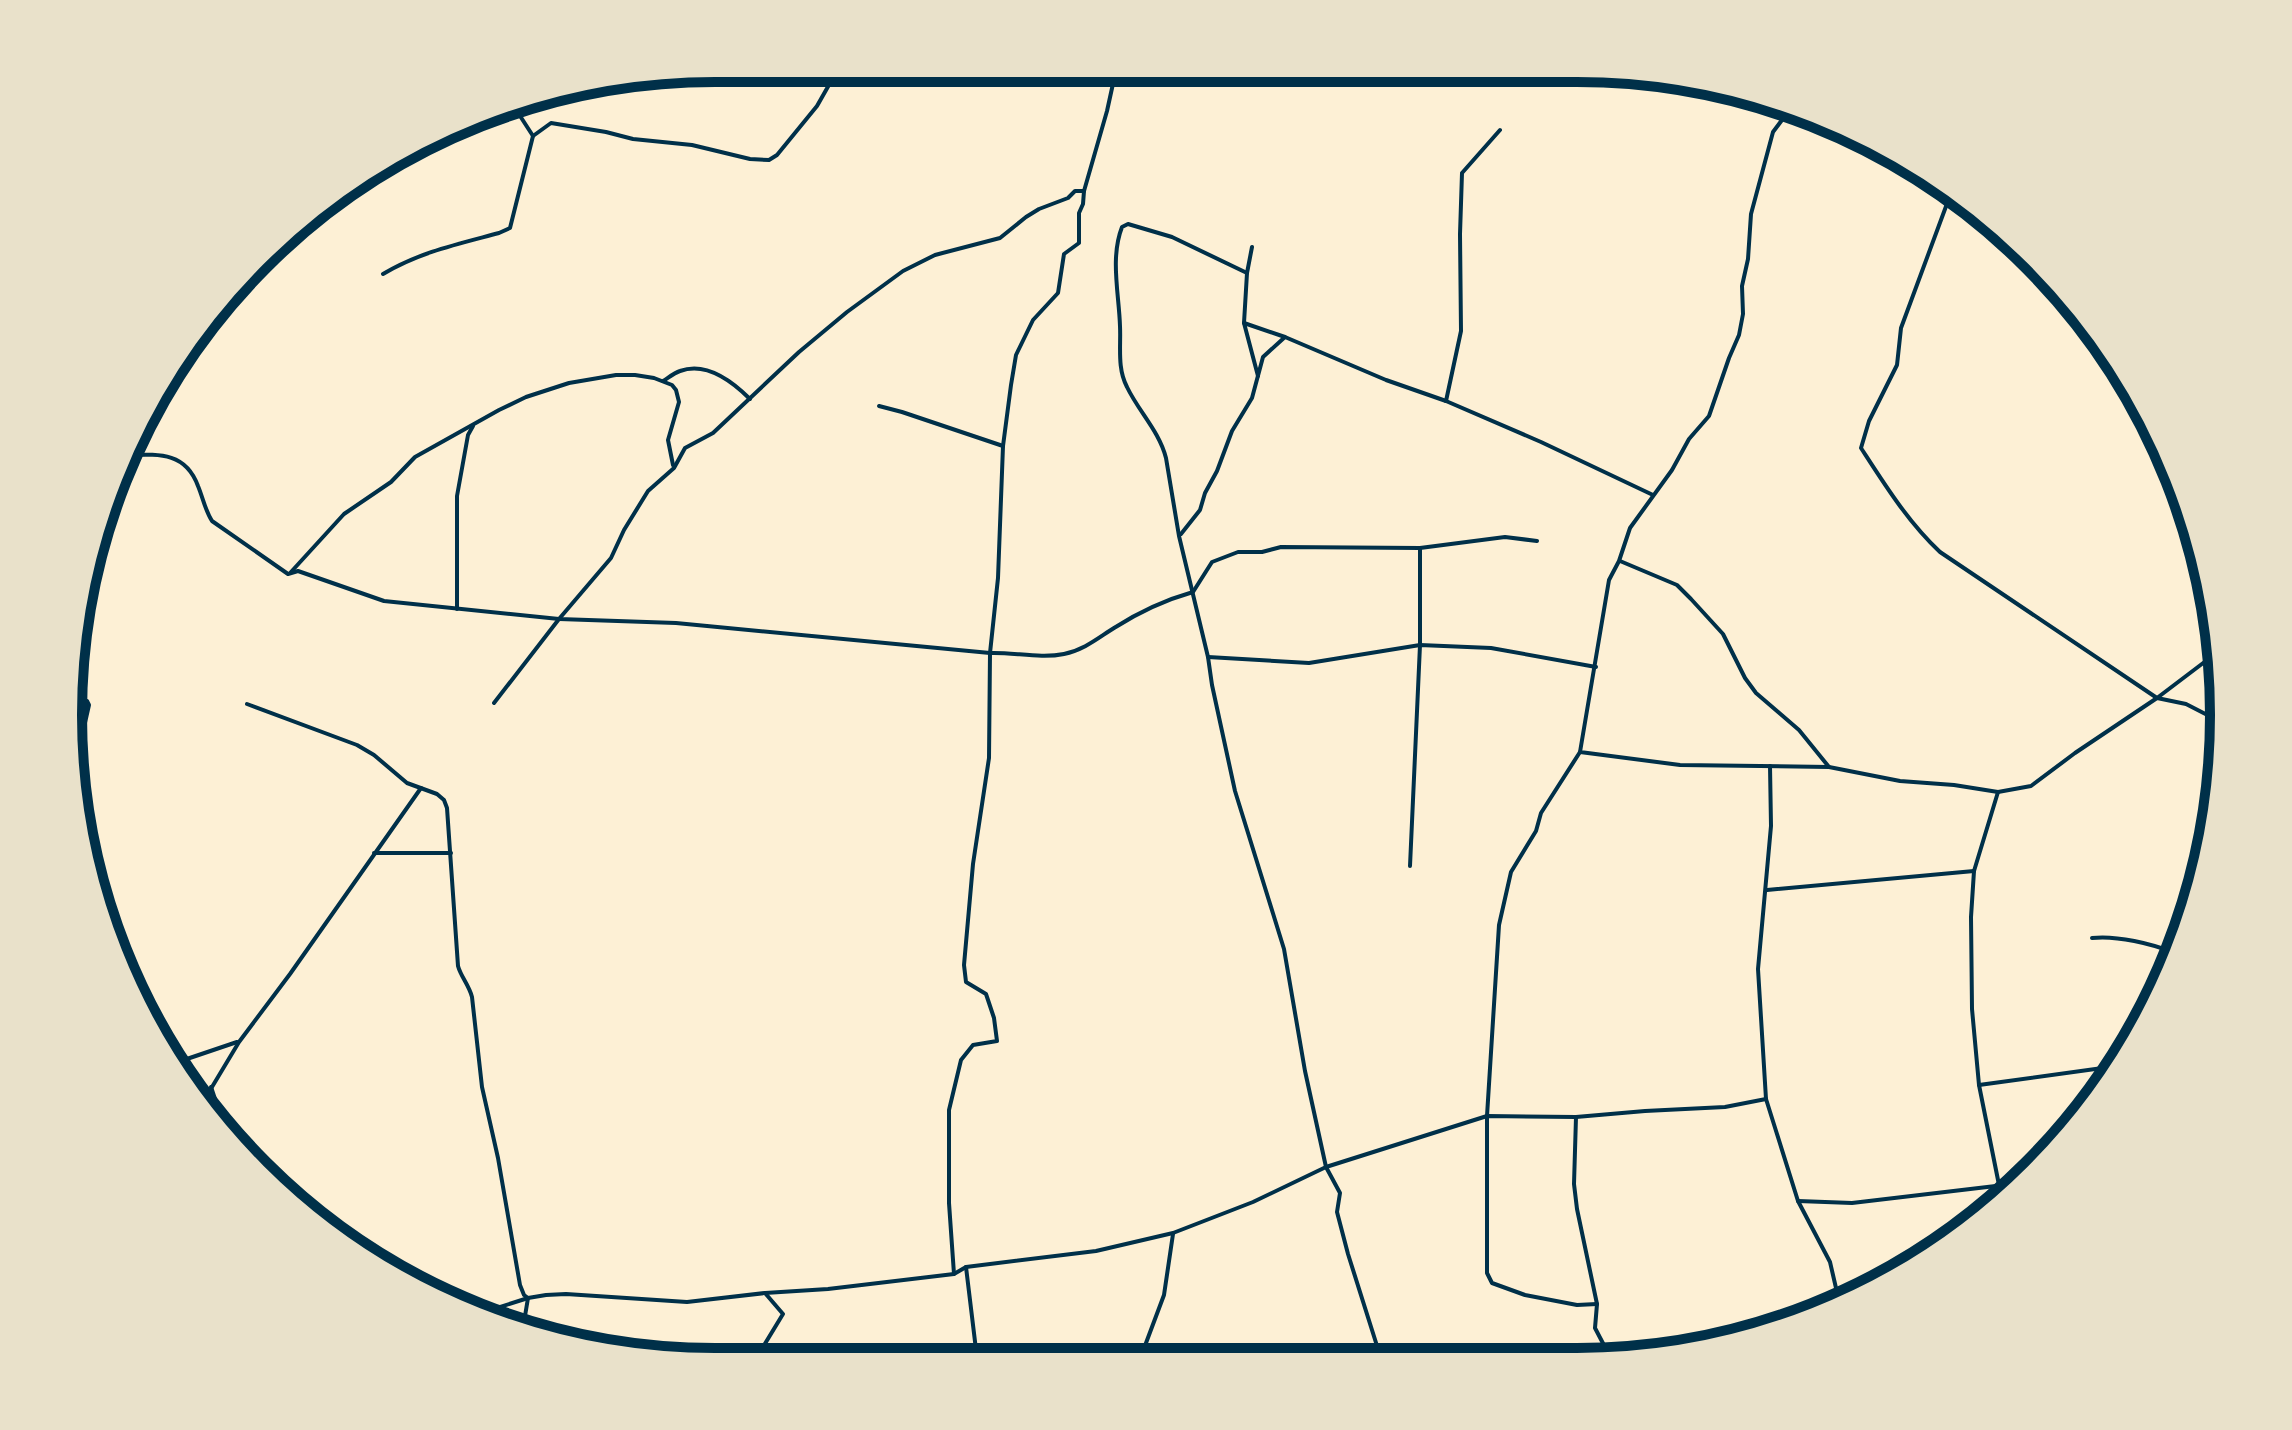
<svg xmlns="http://www.w3.org/2000/svg" width="2292" height="1430" font-family="'Public Sans',sans-serif">
<style>
.lines{fill:none;stroke-linecap:round;stroke-linejoin:round}
.minor{stroke:#003049;stroke-width:4}
.rim{fill:none;stroke:#003049;stroke-width:10}
</style>
<rect width="100%" height="100%" fill="#fdf0d5"/>
<g class="lines">
<g class="minor">
<path d="M509 102 513 105 533 136"/>
<path d="M1791 108 1773 132 1751 214 1748 259 1742 286 1743 314 1739 335 1729 358 1709 416 1689 439 1672 470 1630 528 1619 561 1609 580 1580 752 1680 765 1829 767 1900 781 1954 785 1998 792 2031 786 2075 753 2157 698 2219 651"/>
<path d="M1947 188 1948 201 1901 328 1897 365 1869 421 1861 448C1885 485 1908 522 1940 552L2157 698 2186 704 2221 722"/>
<path d="M1252 247 1247 273 1244 323 1258 376"/>
<path d="M1247 273 1172 237 1128 224 1122 227C1110 258 1119 294 1120 326 1121 347 1117 368 1127 387 1139 412 1159 431 1166 458L1179 536 1208 657 1212 685 1235 791 1284 949 1305 1071 1326 1167 1340 1193 1337 1212 1348 1254 1378 1349 1379 1360"/>
<path d="M383 274C420 252 458 244 499 233L510 228 533 136 551 123 606 132 633 139 692 145 750 159 769 160 777 155 817 106 838 69"/>
<path d="M1244 323 1285 337 1386 380 1446 401 1541 442 1653 495"/>
<path d="M663 381C668 378 674 373 680 371 707 361 733 382 750 399"/>
<path d="M1446 401 1461 331 1460 234 1462 173 1500 130"/>
<path d="M879 406 902 412 1003 446"/>
<path d="M130 455C161 454 186 453 198 486 203 498 205 510 212 521L288 574 298 571 384 601 559 619 676 623 990 653C1014 652 1040 659 1064 654 1084 650 1098 638 1114 628 1139 612 1165 600 1193 592L1212 562 1238 552H1262L1281 547 1420 548 1505 537 1537 541"/>
<path d="M1181 534 1200 510 1205 493 1217 471 1232 431 1252 398 1263 357 1285 337"/>
<path d="M1620 561 1677 585 1691 599 1723 634 1745 678 1756 693 1799 730 1829 767"/>
<path d="M291 572 344 514 391 482 415 457 499 410 526 397 569 383 616 375H635L654 378 672 385 676 390 679 402 668 440 673 465"/>
<path d="M457 609V496L468 435 473 426"/>
<path d="M1208 657 1309 663 1420 645 1491 648 1596 667"/>
<path d="M70 700 87 701 89 705 82 736 74 750"/>
<path d="M494 703 559 619 611 558 624 530 648 491 674 468 685 448 713 433 799 352 847 312 903 271 935 255 1000 238 1026 217 1039 209 1068 198 1075 191H1084"/>
<path d="M247 704 357 745 374 755 407 783 437 794 444 800 447 808 458 966C461 977 469 985 472 997L482 1087 498 1158 520 1285 524 1295 528 1298 523 1328"/>
<path d="M1580 752 1541 813 1536 831 1511 872 1499 925 1487 1116V1273L1492 1283 1525 1295 1577 1305 1597 1304"/>
<path d="M1770 766 1771 826 1758 969 1766 1099 1798 1201 1830 1262 1839 1301"/>
<path d="M1998 792 1974 871 1971 917 1972 1009 1979 1085 1999 1185 2006 1199"/>
<path d="M374 853H451"/>
<path d="M1410 866 1420 645V548"/>
<path d="M1767 890 1974 871"/>
<path d="M2092 938C2116 935 2153 944 2175 953"/>
<path d="M172 1064 237 1042"/>
<path d="M1979 1085 2117 1066"/>
<path d="M211 1087 219 1111 235 1137"/>
<path d="M203 1102 239 1042 290 974 421 788"/>
<path d="M1576 1117 1574 1184 1577 1209 1597 1304 1595 1328 1607 1351V1361"/>
<path d="M1798 1201 1852 1203 2021 1183"/>
<path d="M966 1267 977 1358"/>
<path d="M954 1274 949 1203V1110L961 1060 973 1045 997 1041 994 1018 986 994 966 982 964 965 973 864 989 758 990 653 998 578 1003 446 1011 385 1016 355 1033 320 1058 293 1064 254 1079 243V213L1083 204 1084 191 1107 111 1116 70"/>
<path d="M475 1315 528 1298 546 1295 566 1294 687 1302 765 1293 828 1289 954 1274 966 1267 1096 1251 1173 1233 1253 1202 1326 1167 1487 1116 1576 1117 1645 1111 1725 1107 1766 1099"/>
<path d="M1608 1351 1722 1344"/>
<path d="M757 1357 783 1314 765 1293"/>
<path d="M1140 1359 1164 1295 1173 1234"/>
</g>
</g>
<path d="M0 0H2292V1430H0ZM715 82H1577A633 633 0 0 1 2210 715V715A633 633 0 0 1 1577 1348H715A633 633 0 0 1 82 715V715A633 633 0 0 1 715 82Z" fill="#e9e1ca" fill-rule="evenodd"/>
<path class="rim" d="M715 82H1577A633 633 0 0 1 2210 715V715A633 633 0 0 1 1577 1348H715A633 633 0 0 1 82 715V715A633 633 0 0 1 715 82Z"/>
</svg>
